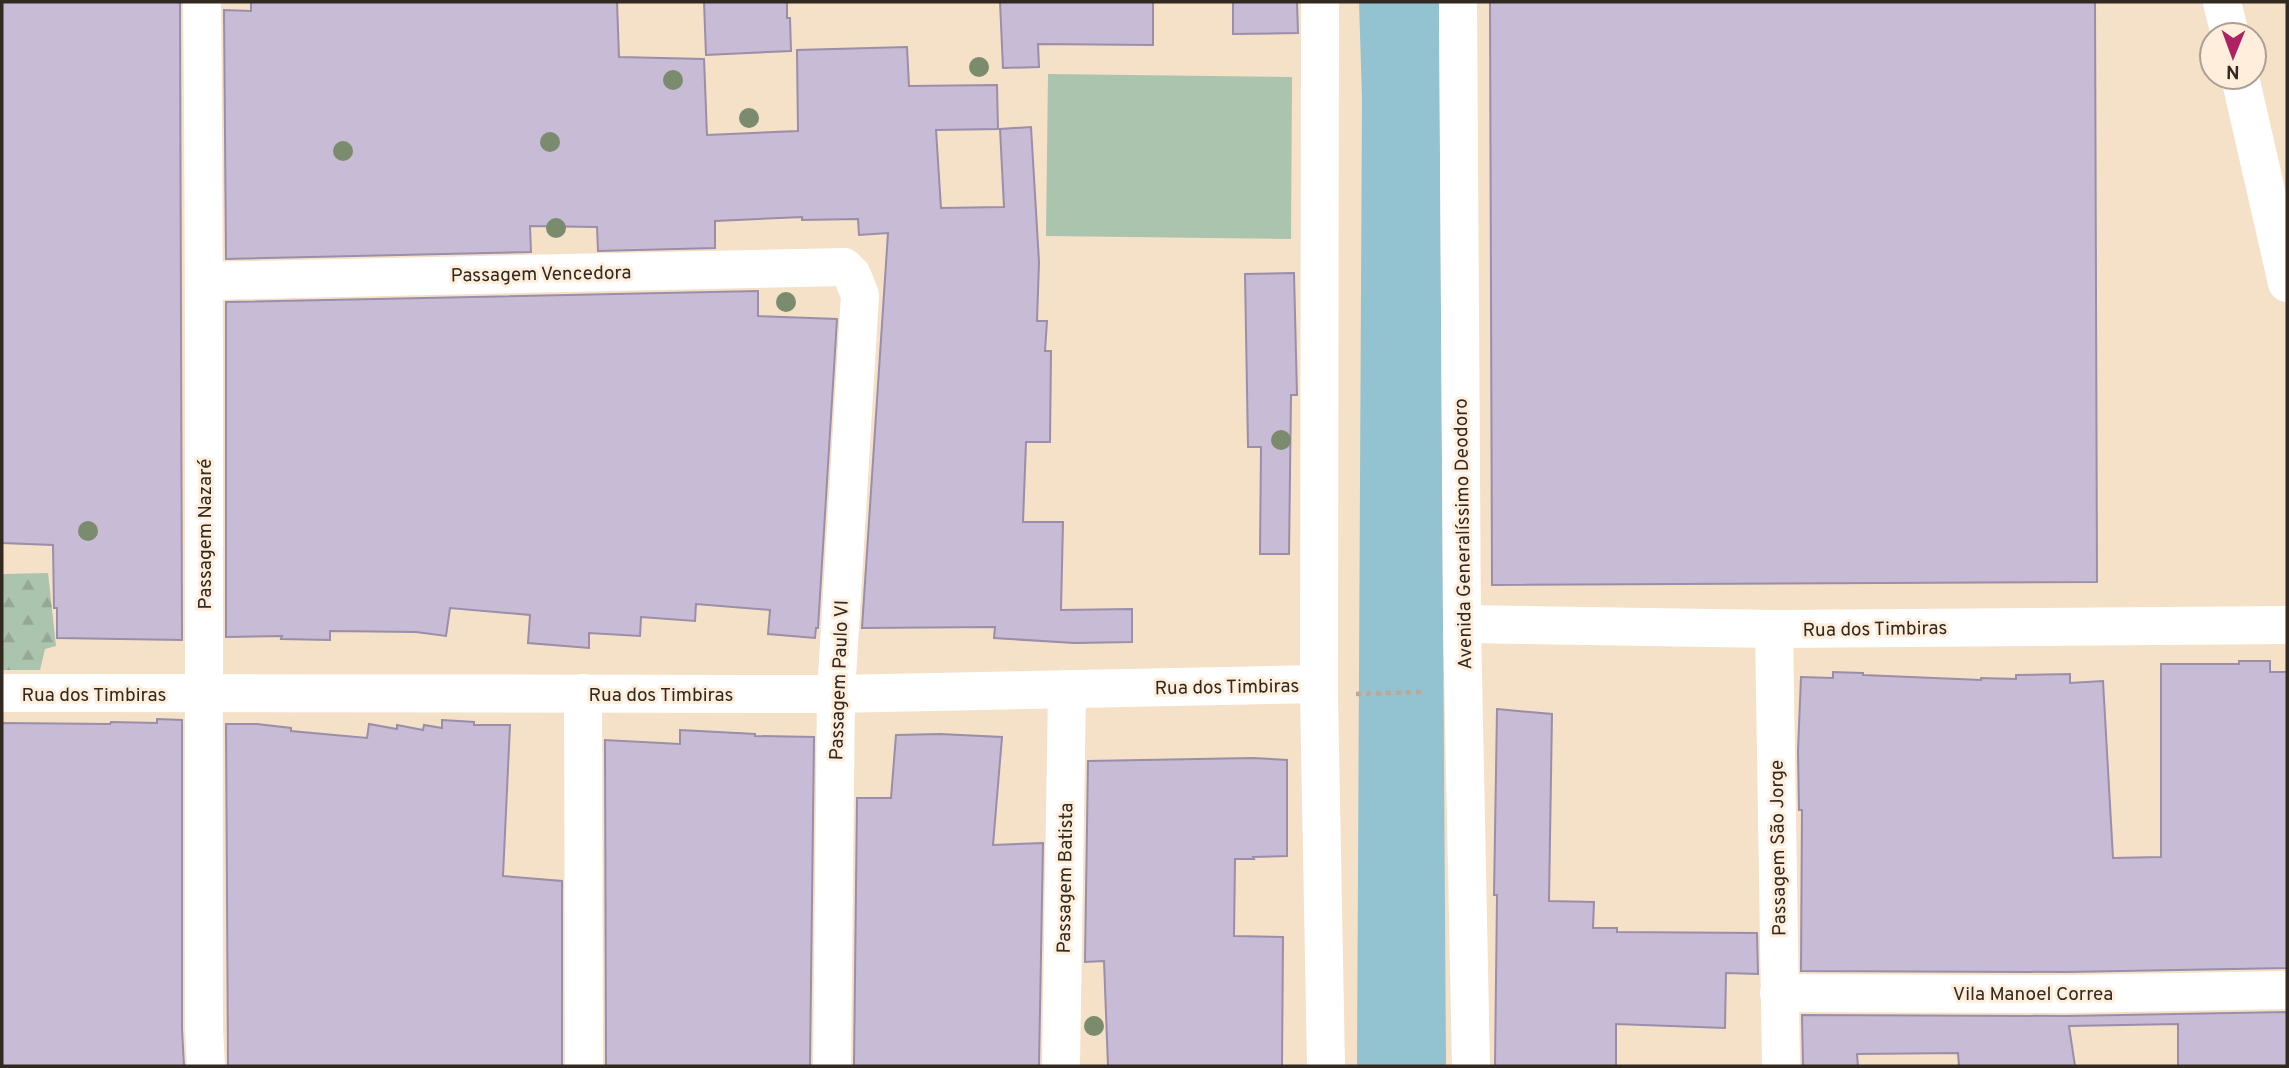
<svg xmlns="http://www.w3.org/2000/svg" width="2289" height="1068" font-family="Overpass,sans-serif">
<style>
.grass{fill:#abc4ae}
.forest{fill:url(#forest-firs)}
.water{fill:#93c2d0}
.building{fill:#c7bbd6;stroke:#9a8ea8;stroke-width:2}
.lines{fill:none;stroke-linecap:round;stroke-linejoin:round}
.path{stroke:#baa996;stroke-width:4.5;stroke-dasharray:5 5;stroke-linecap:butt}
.minor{stroke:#fff;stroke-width:38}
.tree{fill:#7a8c6d}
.labels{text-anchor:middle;stroke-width:6;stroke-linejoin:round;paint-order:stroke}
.street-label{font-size:19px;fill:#322921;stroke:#ffeedb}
</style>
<defs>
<pattern id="forest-firs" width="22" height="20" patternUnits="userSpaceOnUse" patternTransform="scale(1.75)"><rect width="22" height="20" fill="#abc4ae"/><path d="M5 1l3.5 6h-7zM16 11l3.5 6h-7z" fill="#94a895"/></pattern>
</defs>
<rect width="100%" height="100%" fill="#f5e0c8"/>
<path class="grass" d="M1048 74 1292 77 1291 239 1046 236Z"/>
<path class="forest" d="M48 573 56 646 45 649 40 670H2V574Z"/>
<path class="water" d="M1359 2H1439L1446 1066H1357L1362 98Z"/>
<g class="building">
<path d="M2 2H180L182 640 57 638V608H54L53 545 2 543Z"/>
<path d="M251 2H617L619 57 704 59 707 135 798 131 797 50 907 47 909 86 997 85 998 129 936 130 941 208 1004 207 1000 129 1031 127 1039 262 1037 321H1047L1045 351H1051L1050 442H1026L1023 522H1063L1061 610 1132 609V642L1074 643 994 638 995 627 862 628 888 233 859 235 858 219 802 220V217L715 221V248L598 251 597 227 530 226 531 252 226 259 224 10 251 11Z"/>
<path d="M704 2H787V18H790L791 51 706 55Z"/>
<path d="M1000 2H1153V45L1038 44 1039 67 1003 68Z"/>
<path d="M1233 2H1297L1298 33 1233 34Z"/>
<path d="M1490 2H2095L2097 582 1492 585Z"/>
<path d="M1294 273 1297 395H1291L1289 554H1260L1261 447H1248L1245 274Z"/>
<path d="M758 291V316L837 319 818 628H816L815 638 768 634 770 610 696 604 695 621 641 617 640 636 589 633V648L528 643 530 615 450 608 446 636 416 632 330 631V640L281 639 282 636 226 637V302Z"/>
<path d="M2239 661H2270V672H2287V968L2066 972 1801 971 1802 810H1799L1798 751 1801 677 1833 678V672L1863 673V675L1981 680V678L2016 679V675L2070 674V683L2103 681 2113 858 2161 857V664H2239Z"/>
<path d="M1497 709 1552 714 1549 901 1594 902 1593 928H1617V932L1757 933 1758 974 1726 973 1725 1028 1616 1024V1066H1495L1497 895H1494Z"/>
<path d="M157 719 182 720V1029L184 1066H2V723L110 724 111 722 157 723Z"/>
<path d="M442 720 474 722V725H510L503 876 562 881V1066H228L226 724H257L291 728V731L367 738 369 724 397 729V725L423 730 424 725 442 728Z"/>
<path d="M680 730 755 734V736L814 737 810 1066H606L605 740 680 744Z"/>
<path d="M940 734 1002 737 993 845 1043 843 1039 1066H854L857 798H891L896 735Z"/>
<path d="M1253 758 1287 760V856L1253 857 1254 859H1235L1234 936 1283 937 1282 1066H1108L1104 961 1085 962 1088 761Z"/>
<path d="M2287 1012V1066H2178V1024L2069 1026 2075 1066H1959L1958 1053 1857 1054 1858 1066H1803L1802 1015 2066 1016Z"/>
</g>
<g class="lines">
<path class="path" d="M1356 694 1424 692"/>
<g class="minor">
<path d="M202 2C206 344 203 686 204 1029L206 1066"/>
<path d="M1320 2 1319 694 1326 1066"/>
<path d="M1458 2 1462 624 1471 1066"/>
<path d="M2222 2 2230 35"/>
<path d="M2240 77 2287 283"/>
<path d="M205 281 844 267 852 275 860 295 836 694 832 1066"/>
<path d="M1462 624 1774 629 2287 625"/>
<path d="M1774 629 1781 1066"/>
<path d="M2 693 836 694 1319 684"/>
<path d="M583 693 584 1066"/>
<path d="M1779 993 2066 994 2287 990"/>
<path d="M1061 1066 1067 689"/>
</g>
</g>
<g class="tree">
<circle cx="979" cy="67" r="10"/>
<circle cx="673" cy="80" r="10"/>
<circle cx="749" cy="118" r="10"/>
<circle cx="550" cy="142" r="10"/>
<circle cx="343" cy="151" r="10"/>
<circle cx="556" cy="228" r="10"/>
<circle cx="786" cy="302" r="10"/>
<circle cx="1281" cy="440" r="10"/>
<circle cx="88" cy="531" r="10"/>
<circle cx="1094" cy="1026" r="10"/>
</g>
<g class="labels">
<g class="street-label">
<text transform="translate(541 273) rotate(-1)" y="7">Passagem Vencedora</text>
<text transform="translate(204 534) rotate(-90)" y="7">Passagem Nazaré</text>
<text transform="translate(1462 534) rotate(-91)" y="7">Avenida Generalíssimo Deodoro</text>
<text transform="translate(1875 628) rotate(-1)" y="7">Rua dos Timbiras</text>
<text transform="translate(838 680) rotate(-88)" y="7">Passagem Paulo VI</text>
<text transform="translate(1227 686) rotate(-1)" y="7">Rua dos Timbiras</text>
<text x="94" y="701">Rua dos Timbiras</text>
<text x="661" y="701">Rua dos Timbiras</text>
<text transform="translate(1777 848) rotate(-91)" y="7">Passagem São Jorge</text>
<text transform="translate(1064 878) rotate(-89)" y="7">Passagem Batista</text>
<text x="2033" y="1000">Vila Manoel Correa</text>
</g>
</g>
<rect width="2289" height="1068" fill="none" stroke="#322921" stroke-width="7"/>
<g transform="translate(2233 56) rotate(181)"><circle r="33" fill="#ffeedb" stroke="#ad9f91" stroke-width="2"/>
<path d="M0-5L12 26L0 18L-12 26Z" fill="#ad2262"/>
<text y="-10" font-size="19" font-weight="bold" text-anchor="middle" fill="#322921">N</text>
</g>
</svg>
